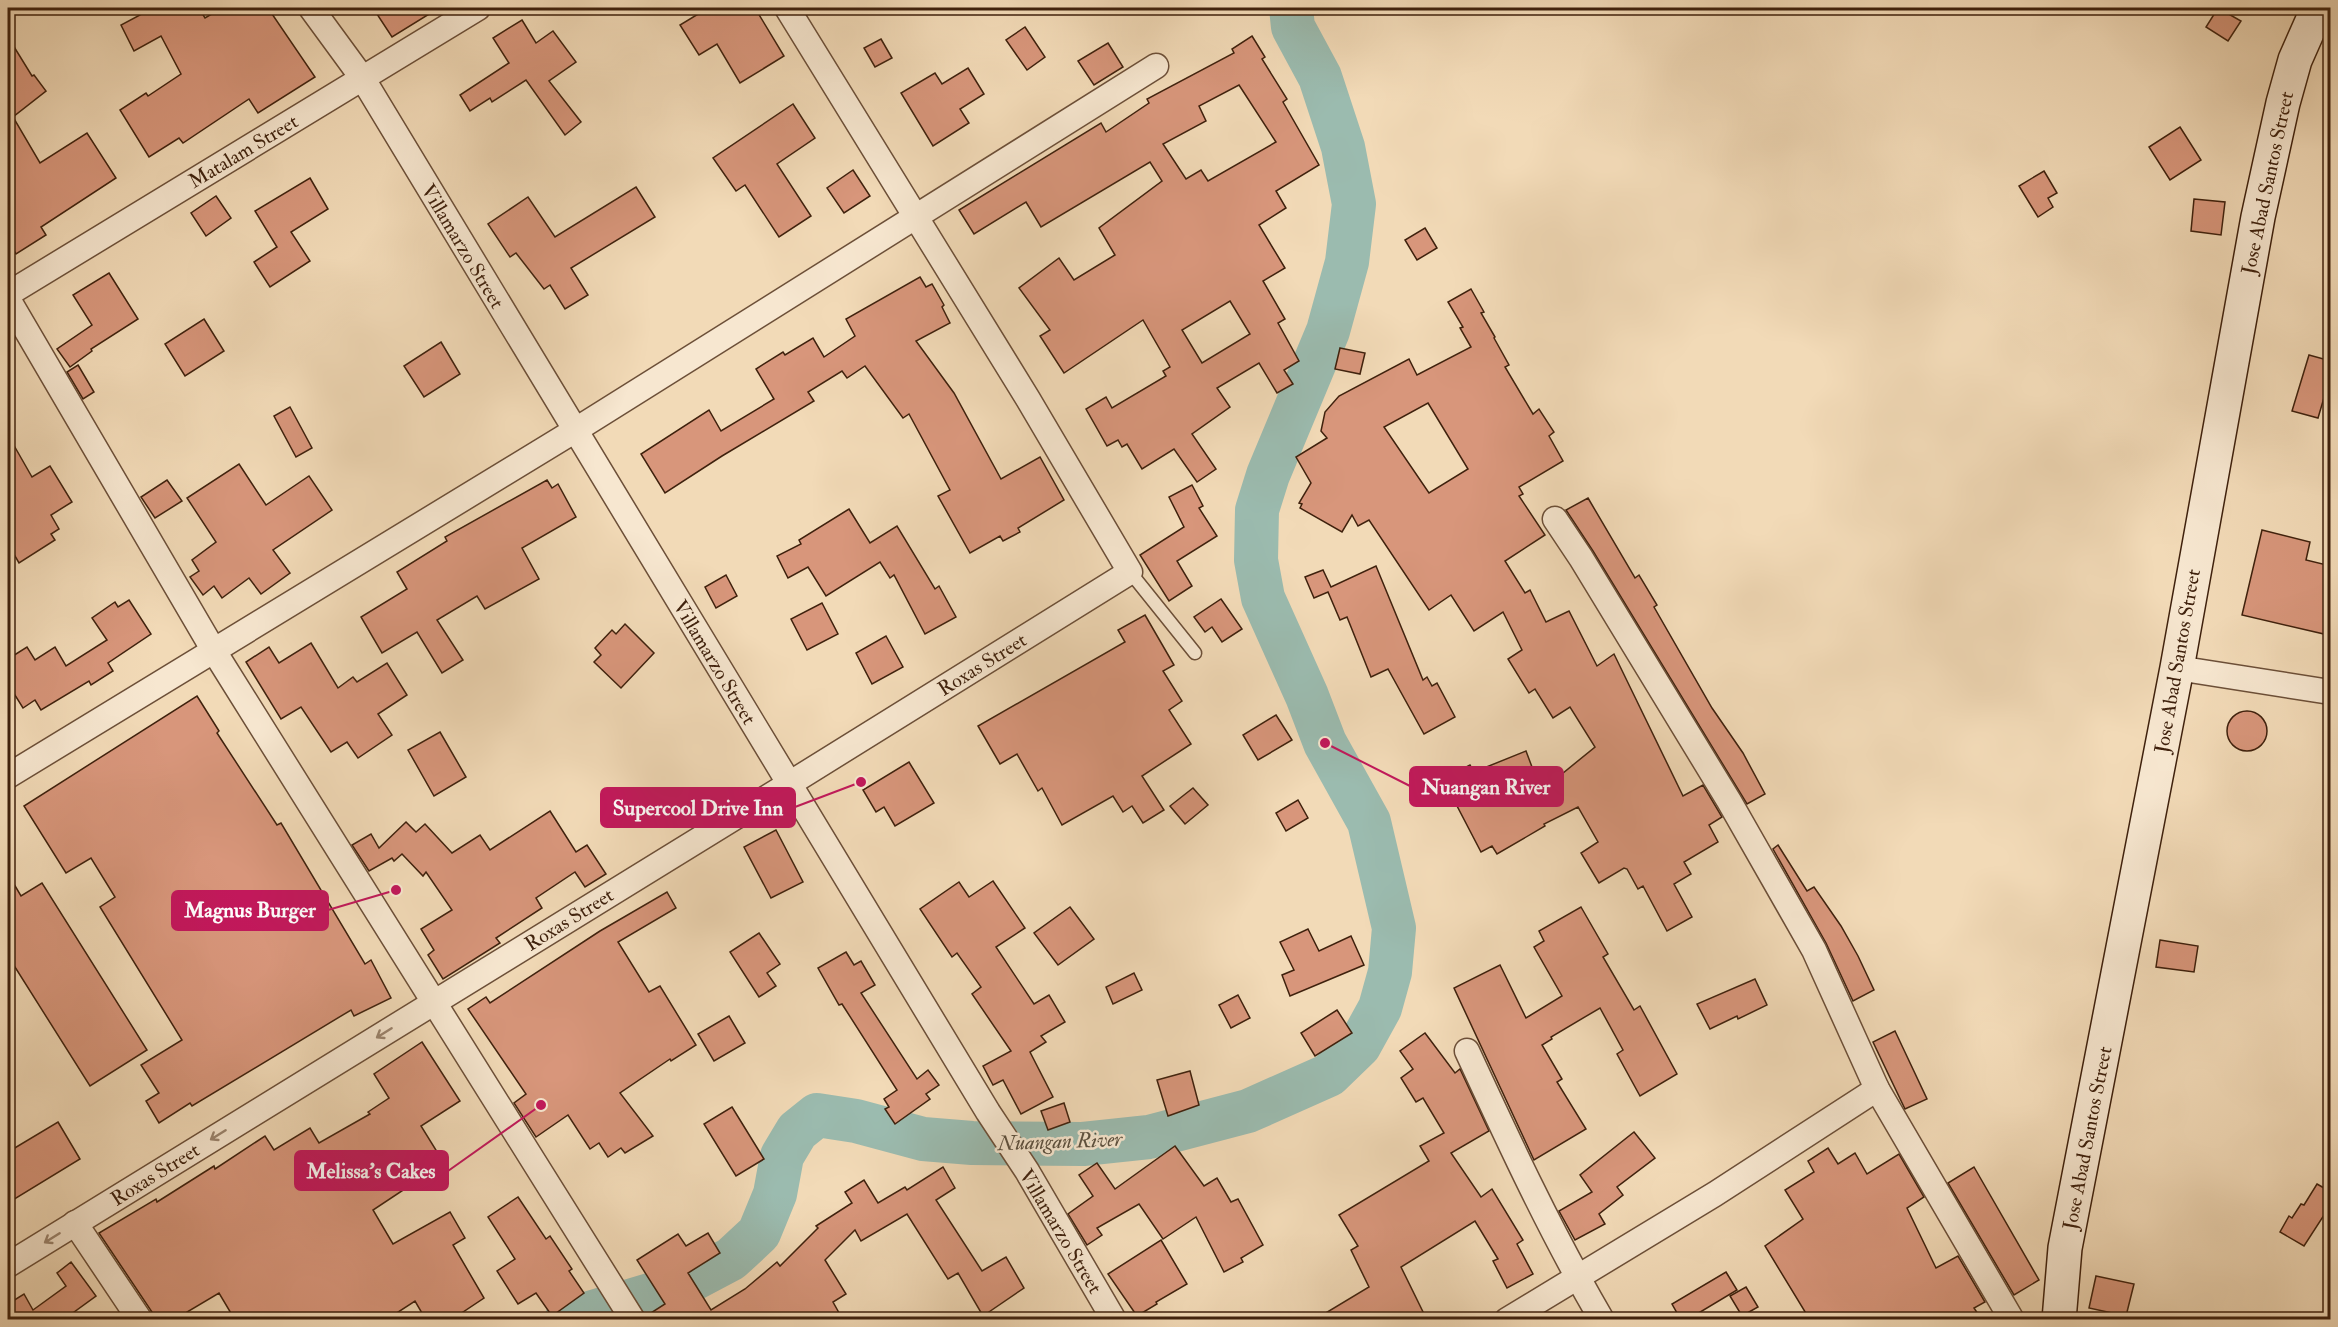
<svg xmlns="http://www.w3.org/2000/svg" width="2338" height="1327" font-family="'IM FELL Double Pica',serif">
<style>
.lines{fill:none;stroke-linecap:round;stroke-linejoin:round}
.river{stroke:#9bbbaf;stroke-width:44}
.building{fill:#d8967b;stroke:#3f210d;stroke-width:1.5;fill-rule:evenodd}
.lane-casing{stroke:#6c4f38;stroke-width:15}
.street-casing{stroke:#6c4f38;stroke-width:27}
.secondary-casing{stroke:#3f210d;stroke-width:36}
.lane{stroke:#f7e7d0;stroke-width:12}
.street{stroke:#f7e7d0;stroke-width:24}
.secondary{stroke:#f7e7d0;stroke-width:33}
.oneway{stroke:#9b846e}
.labels{text-anchor:middle;stroke-width:5;stroke-linejoin:round;paint-order:stroke}
.street-label{font-size:20px;fill:#3f210d;stroke:#f7e7d0}
.water-label{font-size:21px;font-style:italic;fill:#5b4f3e;stroke:#f7e7d0}
.leader{fill:none;stroke:#c2185b;stroke-width:2}
.callout-dot{fill:#c2185b;stroke:#f7e7d0;stroke-width:2}
.callout{fill:#c2185b;stroke:#c2185b;stroke-width:2}
.callout-label{font-size:21px;text-anchor:middle;font-weight:bold;fill:#fff}
</style>
<rect width="100%" height="100%" fill="#f2dab7"/>
<filter id="stains"><feTurbulence type="fractalNoise" baseFrequency=".00333" numOctaves="4"/><feColorMatrix values="0 0 0 0 .2 0 0 0 0 .09 0 0 0 0 .02 0 0 0 .5 -.17"/></filter>
<radialGradient id="worn" r=".72"><stop offset=".6" stop-color="#630" stop-opacity="0"/><stop offset="1" stop-color="#630" stop-opacity=".3"/></radialGradient>
<g class="lines">
<path class="river" d="M566 1320 680 1286 731 1259 759 1233 775 1194 782 1156 797 1131 817 1115 856 1121 923 1139 972 1143 1083 1144 1149 1137 1248 1111 1329 1075 1359 1046 1380 1008 1390 972 1394 928 1369 822 1325 743 1307 696 1263 598 1256 560 1257 510 1268 475 1328 331 1347 262 1354 204 1343 147 1320 77 1293 27 1291 8"/>
</g>
<g class="building">
<path d="M153 8H199L205 18 222 8H268L315 77 258 113 249 99 183 143 179 138 149 157 120 110 146 93 148 96 181 74 161 36 134 51 121 25Z"/>
<path d="M373 8H439L392 37Z"/>
<path d="M708 8H755L784 56 740 83 717 44 699 55 680 25Z"/>
<path d="M2218 8 2241 21 2228 41 2206 27Z"/>
<path d="M522 20 536 43 553 31 576 62 549 81 581 122 565 135 526 80 492 102 490 98 470 111 460 95 509 63 493 38Z"/>
<path d="M1025 27 1045 57 1027 70 1006 40Z"/>
<path d="M1252 36 1265 57 1262 59 1287 99 1283 102 1319 165 1276 191 1286 208 1259 225 1285 268 1263 281 1285 319 1278 323 1299 361 1284 370 1293 384 1277 393 1259 363 1217 388 1230 407 1192 434 1216 469 1197 482 1174 449 1142 469 1127 444 1122 447 1118 440 1107 446 1086 409 1106 397 1112 408 1166 376 1163 371 1170 367 1143 320 1064 373 1040 336 1050 330 1019 288 1059 258 1074 280 1115 255 1099 228 1162 181 1150 162 1041 227 1026 202 974 234 959 210 1101 123 1106 132 1149 103 1147 99 1234 53 1232 49ZM1239 85 1276 142 1208 181 1201 170 1186 179 1163 144 1206 121 1199 106ZM1230 301 1250 334 1202 363 1182 330Z"/>
<path d="M8 37 32 76 34 75 46 91 13 117 40 163 87 133 116 178 41 227 46 235 16 254 8 240Z"/>
<path d="M881 39 892 58 875 67 864 48Z"/>
<path d="M1108 43 1123 67 1094 85 1078 61Z"/>
<path d="M968 68 984 94 960 109 969 123 933 146 901 93 935 73 942 84Z"/>
<path d="M793 104 815 138 777 164 811 216 779 237 745 185 736 191 713 158Z"/>
<path d="M2180 127 2201 160 2170 180 2149 147Z"/>
<path d="M853 170 870 196 844 213 827 188Z"/>
<path d="M2044 171 2057 193 2048 198 2053 207 2038 217 2019 186Z"/>
<path d="M310 178 328 209 291 232 310 261 270 287 254 262 277 247 255 211Z"/>
<path d="M636 187 655 217 571 268 588 295 565 309 550 285 544 289 516 253 510 257 488 224 528 197 555 237Z"/>
<path d="M216 196 231 218 206 236 191 213Z"/>
<path d="M2194 199 2225 202 2221 235 2191 231Z"/>
<path d="M1425 228 1437 248 1417 260 1405 240Z"/>
<path d="M109 273 138 319 91 349 92 351 70 367 57 349 92 325 73 295Z"/>
<path d="M920 277 926 287 932 284 944 305 942 307 950 323 916 341 954 393 1001 479 1040 457 1064 500 1018 528 1020 532 1003 541 1000 536 970 553 938 496 950 490 909 414 903 418 865 366 847 378 842 371 808 392 814 401 722 456 665 493 641 454 709 410 721 431 774 399 756 369 783 352 785 355 813 338 824 357 855 336 846 319Z"/>
<path d="M1471 289 1484 312 1481 313 1495 337 1494 338 1509 365 1505 367 1533 414 1539 409 1554 432 1549 436 1563 461 1519 487 1523 494 1519 496 1545 535 1505 561 1525 593 1530 590 1546 622 1569 611 1597 666 1614 654 1683 796 1703 785 1722 817 1709 825 1718 842 1684 862 1691 874 1674 884 1692 917 1667 931 1643 886 1638 889 1627 869 1624 868 1599 883 1581 853 1598 842 1578 807 1544 824 1545 826 1497 854 1492 846 1481 852 1443 779 1470 765 1474 772 1526 751 1541 791 1595 747 1570 707 1553 718 1535 689 1529 693 1508 659 1522 650 1503 612 1474 631 1451 595 1429 610 1369 520 1358 526 1352 515 1342 532 1300 508 1302 504 1299 503 1311 483 1296 457 1327 438 1321 431 1325 412 1339 396 1409 359 1417 375 1471 347 1460 328 1463 327 1448 302ZM1428 403 1468 469 1429 493 1384 427Z"/>
<path d="M204 319 224 351 185 376 165 344Z"/>
<path d="M441 342 460 374 424 397 404 366Z"/>
<path d="M1340 348 1365 353 1360 374 1335 369Z"/>
<path d="M2309 355 2331 361V374L2318 418 2292 411Z"/>
<path d="M78 365 94 392 83 399 67 372Z"/>
<path d="M290 407 312 448 296 457 274 416Z"/>
<path d="M8 435 32 477 50 466 72 502 51 515 59 529 51 534 55 540 19 563 8 544Z"/>
<path d="M239 464 266 505 309 476 332 510 273 550 290 573 261 594 249 578 222 598 214 586 203 595 190 577 199 571 192 560 216 542 187 498Z"/>
<path d="M167 480 182 501 155 518 141 497Z"/>
<path d="M547 480 552 488 558 484 576 517 522 548 539 579 485 609 477 596 437 620 463 660 442 673 417 632 382 653 361 617 407 589 397 572 447 541 445 537Z"/>
<path d="M1192 485 1203 506 1199 508 1217 536 1177 561 1192 586 1169 601 1140 555 1184 527 1169 497Z"/>
<path d="M1588 498 1635 578 1639 575 1657 605 1654 607 1712 708 1743 753 1765 794 1747 804 1593 551 1566 510Z"/>
<path d="M849 509 870 543 897 526 935 589 939 586 956 617 925 634 894 575 890 578 880 562 826 596 808 567 788 578 777 556 801 544 799 540Z"/>
<path d="M2262 530 2310 542 2306 560 2331 566V606L2324 634 2242 615Z"/>
<path d="M1376 566 1423 680 1427 677 1432 686 1437 683 1455 717 1424 734 1388 669 1371 677 1347 617 1340 620 1328 592 1314 598 1305 577 1323 570 1331 587Z"/>
<path d="M726 575 737 596 716 608 705 587Z"/>
<path d="M1221 599 1242 629 1222 642 1212 627 1205 632 1194 617Z"/>
<path d="M129 600 151 634 108 663 113 671 91 685 89 681 41 710 35 700 23 708 8 684V659L27 647 35 660 55 647 66 666 107 640 92 618 115 602 118 607Z"/>
<path d="M822 603 838 634 807 650 791 619Z"/>
<path d="M1145 615 1174 665 1163 671 1182 701 1169 710 1191 744 1142 776 1164 810 1143 823 1132 806 1123 812 1113 796 1062 825 1042 788 1038 791 1017 754 1000 764 978 726 1125 642 1118 630Z"/>
<path d="M625 624 654 653 621 688 594 662 601 655 595 648 612 630 616 634Z"/>
<path d="M886 636 903 667 872 684 856 653Z"/>
<path d="M311 643 338 688 353 677 357 682 387 663 407 695 378 714 392 735 358 758 347 742 331 752 301 707 281 719 246 662 269 647 279 663Z"/>
<path d="M197 696 219 731 217 733 277 825 281 823 365 964 371 960 391 998 354 1016 351 1010 192 1106 190 1103 159 1123 146 1101 159 1093 141 1065 182 1040 100 907 115 897 91 858 66 873 24 806Z"/>
<circle cx="2247" cy="731" r="20"/>
<path d="M1276 715 1292 740 1258 760 1243 735Z"/>
<path d="M440 732 466 777 434 796 408 750Z"/>
<path d="M909 762 934 803 895 826 884 807 876 812 863 790Z"/>
<path d="M1193 788 1208 805 1185 824 1170 806Z"/>
<path d="M1298 800 1308 818 1286 831 1276 813Z"/>
<path d="M550 811 576 852 587 845 606 874 585 887 575 872 536 898 542 908 496 938 500 943 443 979 428 955 434 950 421 929 452 910 426 872 423 876 402 854 394 861 392 858 369 871 352 845 371 834 379 848 406 822 416 832 425 824 452 853 480 835 490 850Z"/>
<path d="M776 830 803 882 771 898 744 847Z"/>
<path d="M1778 845 1807 891 1814 887 1841 926 1858 956 1874 990 1853 1001 1826 943 1773 849Z"/>
<path d="M8 874 21 896 42 883 147 1050 90 1086 8 956Z"/>
<path d="M993 881 1025 928 996 947 1034 1004 1049 995 1065 1022 1041 1036 1046 1042 1030 1052 1053 1097 1021 1114 1003 1080 993 1085 983 1066 1011 1051 972 994 981 987 957 953 952 957 920 909 959 882 969 897Z"/>
<path d="M667 892 676 908 618 942 649 992 660 986 696 1045 671 1061 670 1059 620 1093 653 1136 625 1153 621 1148 608 1157 599 1143 590 1149 568 1115 536 1137 514 1103 526 1094 468 1009 486 997 490 1003 600 931Z"/>
<path d="M1070 907 1094 939 1058 965 1034 933Z"/>
<path d="M1581 907 1608 954 1603 957 1634 1010 1640 1006 1677 1074 1640 1096 1617 1054 1623 1050 1600 1008 1551 1037 1552 1039 1542 1045 1562 1079 1557 1082 1586 1129 1534 1160 1454 988 1500 965 1526 1018 1562 996 1534 947 1544 941 1539 931Z"/>
<path d="M1308 929 1319 951 1351 936 1364 965 1290 996 1282 975 1294 970 1280 942Z"/>
<path d="M759 933 780 964 767 973 776 986 759 997 730 952Z"/>
<path d="M2160 940 2198 946 2194 972 2156 967Z"/>
<path d="M846 952 854 965 861 961 875 985 861 993 917 1079 928 1070 939 1085 926 1094 930 1099 895 1124 885 1109 889 1107 884 1099 897 1090 842 1004 839 1005 818 968Z"/>
<path d="M1134 973 1142 990 1113 1004 1106 987Z"/>
<path d="M1755 979 1767 1005 1738 1019 1737 1016 1710 1029 1697 1004Z"/>
<path d="M1238 995 1250 1018 1231 1028 1219 1005Z"/>
<path d="M1337 1010 1352 1033 1315 1056 1301 1033Z"/>
<path d="M729 1016 745 1043 714 1061 698 1034Z"/>
<path d="M1895 1031 1927 1099 1905 1109 1873 1042Z"/>
<path d="M1425 1033 1455 1073 1460 1069 1489 1131 1451 1153 1481 1197 1492 1189 1523 1240 1517 1244 1533 1274 1507 1288 1493 1261 1498 1259 1475 1221 1401 1267 1427 1320H1314L1369 1287 1351 1250 1358 1246 1339 1215 1429 1161 1420 1146 1444 1133 1423 1098 1416 1102 1401 1078 1413 1069 1400 1051Z"/>
<path d="M422 1042 460 1101 421 1126 444 1163 373 1210 393 1244 450 1212 465 1238 453 1245 484 1298 451 1320H426L415 1301 386 1320H235L219 1293 187 1312 191 1320H154L152 1312 99 1233 156 1199 157 1202 214 1166 215 1169 265 1136 274 1150 310 1128 319 1143 370 1114 368 1112 389 1098 374 1074Z"/>
<path d="M1190 1071 1199 1105 1168 1116 1157 1080Z"/>
<path d="M1064 1103 1070 1122 1048 1130 1041 1111Z"/>
<path d="M732 1107 764 1159 736 1176 704 1124Z"/>
<path d="M58 1122 80 1159 8 1203V1152Z"/>
<path d="M1634 1132 1655 1158 1617 1187 1623 1195 1599 1214 1605 1224 1575 1240 1559 1211 1592 1192 1580 1175Z"/>
<path d="M1175 1146 1204 1186 1217 1178 1231 1202 1238 1199 1263 1245 1241 1258 1243 1262 1224 1272 1196 1217 1163 1239 1139 1204 1097 1228 1102 1235 1087 1245 1068 1214 1093 1196 1079 1175 1097 1163 1115 1189Z"/>
<path d="M1828 1148 1838 1164 1855 1153 1867 1174 1899 1154 1924 1197 1907 1208 1936 1268 1958 1256 1985 1302 1974 1308 1982 1320H1810L1765 1246 1803 1219 1785 1190 1814 1172 1808 1161Z"/>
<path d="M943 1167 955 1188 936 1200 982 1271 1006 1257 1024 1288 983 1316 958 1273 948 1279 907 1214 861 1241 855 1230 825 1260 846 1294 833 1302 843 1320H647L646 1316 665 1304 637 1260 678 1234 686 1246 708 1233 720 1253 688 1273 711 1310 745 1289 777 1262 780 1266 818 1228 816 1226 852 1203 845 1192 864 1180 878 1203 905 1187 907 1190Z"/>
<path d="M1974 1167 2039 1280 2014 1295 1948 1183Z"/>
<path d="M2317 1184 2331 1192V1220L2324 1215 2304 1246 2280 1232 2289 1216 2292 1218 2301 1204 2304 1205Z"/>
<path d="M518 1197 546 1239 550 1236 572 1269 569 1271 584 1293 552 1316 536 1293 518 1304 497 1271 515 1259 488 1217Z"/>
<path d="M1161 1240 1187 1284 1156 1302 1157 1304 1137 1316 1108 1274Z"/>
<path d="M71 1262 96 1296 63 1320H8V1304L24 1294 33 1310 66 1286 57 1273Z"/>
<path d="M1726 1272 1737 1290 1687 1320H1681L1672 1304Z"/>
<path d="M2096 1276 2134 1284 2126 1316 2089 1308Z"/>
<path d="M1746 1287 1758 1307 1742 1316 1730 1296Z"/>
</g>
<g class="lines">
<defs>
<path id="lane" d="M1130 572 1195 653"/>
<g id="street">
<path d="M311 8 363 79 988 1112 1027 1171 1114 1320"/>
<path d="M8 294 478 8"/>
<path d="M8 299 214 651 633 1320"/>
<path d="M1555 519 1581 558 1729 801 1814 950 1877 1089 2012 1320"/>
<path d="M2177 668 2330 692"/>
<path d="M8 776 574 431 1156 66"/>
<path d="M1467 1051C1509 1142 1551 1233 1602 1320"/>
<path d="M75 1223 140 1320"/>
<path d="M8 1265 789 784 1130 572 1028 399 787 8"/>
<path d="M1507 1320 1715 1194 1877 1089"/>
</g>
<path id="secondary" d="M2059 1320 2065 1248 2177 668 2258 217 2283 103 2295 60 2318 8"/>
</defs>
<use href="#lane" class="lane-casing"/>
<use href="#street" class="street-casing"/>
<use href="#secondary" class="secondary-casing"/>
<use href="#lane" class="lane"/>
<use href="#street" class="street"/>
<use href="#secondary" class="secondary"/>
</g>
<defs><path id="oneway-shaft" d="M-6 0H5M1.5-3L5.5 0L1.5 3" fill="none" stroke-width="1.6" stroke-linecap="round" stroke-linejoin="round" transform="scale(1.5)"/></defs>
<g class="oneway">
<use href="#oneway-shaft" transform="translate(384 1033) rotate(148)"/>
<use href="#oneway-shaft" transform="translate(218 1135) rotate(148)"/>
<use href="#oneway-shaft" transform="translate(52 1238) rotate(148)"/>
</g>
<g class="labels">
<g class="street-label">
<text transform="translate(243 151) rotate(-31)" y="7">Matalam Street</text>
<text transform="translate(2267 183) rotate(-78)" y="7">Jose Abad Santos Street</text>
<text transform="translate(463 246) rotate(59)" y="7">Villamarzo Street</text>
<text transform="translate(2177 661) rotate(-80)" y="7">Jose Abad Santos Street</text>
<text transform="translate(715 662) rotate(59)" y="7">Villamarzo Street</text>
<text transform="translate(982 664) rotate(-32)" y="7">Roxas Street</text>
<text transform="translate(569 919) rotate(-32)" y="7">Roxas Street</text>
<text transform="translate(2087 1138) rotate(-79)" y="7">Jose Abad Santos Street</text>
<text transform="translate(155 1174) rotate(-32)" y="7">Roxas Street</text>
<text transform="translate(1061 1231) rotate(59)" y="7">Villamarzo Street</text>
</g>
<g class="water-label">
<text transform="translate(1060 1141) rotate(-2)" y="7">Nuangan River</text>
</g>
</g>
<path class="leader" d="M1325 743L1410 786M861 782L795 807M396 890L328 910M541 1105L448 1171"/>
<g class="callout-dot">
<circle cx="1325" cy="743" r="6"/>
<circle cx="861" cy="782" r="6"/>
<circle cx="396" cy="890" r="6"/>
<circle cx="541" cy="1105" r="6"/>
</g>
<g class="callout">
<rect x="1410" y="767" width="153" height="39" rx="6"/>
<rect x="601" y="788" width="194" height="39" rx="6"/>
<rect x="172" y="891" width="156" height="39" rx="6"/>
<rect x="295" y="1151" width="153" height="39" rx="6"/>
</g>
<g class="callout-label">
<text x="1486" y="794">Nuangan River</text>
<text x="698" y="815">Supercool Drive Inn</text>
<text x="250" y="917">Magnus Burger</text>
<text x="371" y="1178">Melissa's Cakes</text>
</g>
<rect width="2338" height="1327" fill="none" stroke="#f2dab7" stroke-width="30"/>
<rect x="9" y="9" width="2320" height="1309" fill="none" stroke="#3f210d" stroke-width="3"/>
<rect x="15" y="15" width="2308" height="1297" fill="none" stroke="#3f210d" stroke-width="1.5"/>
<rect width="100%" height="100%" filter="url(#stains)"/>
<rect width="100%" height="100%" fill="url(#worn)"/>
</svg>
